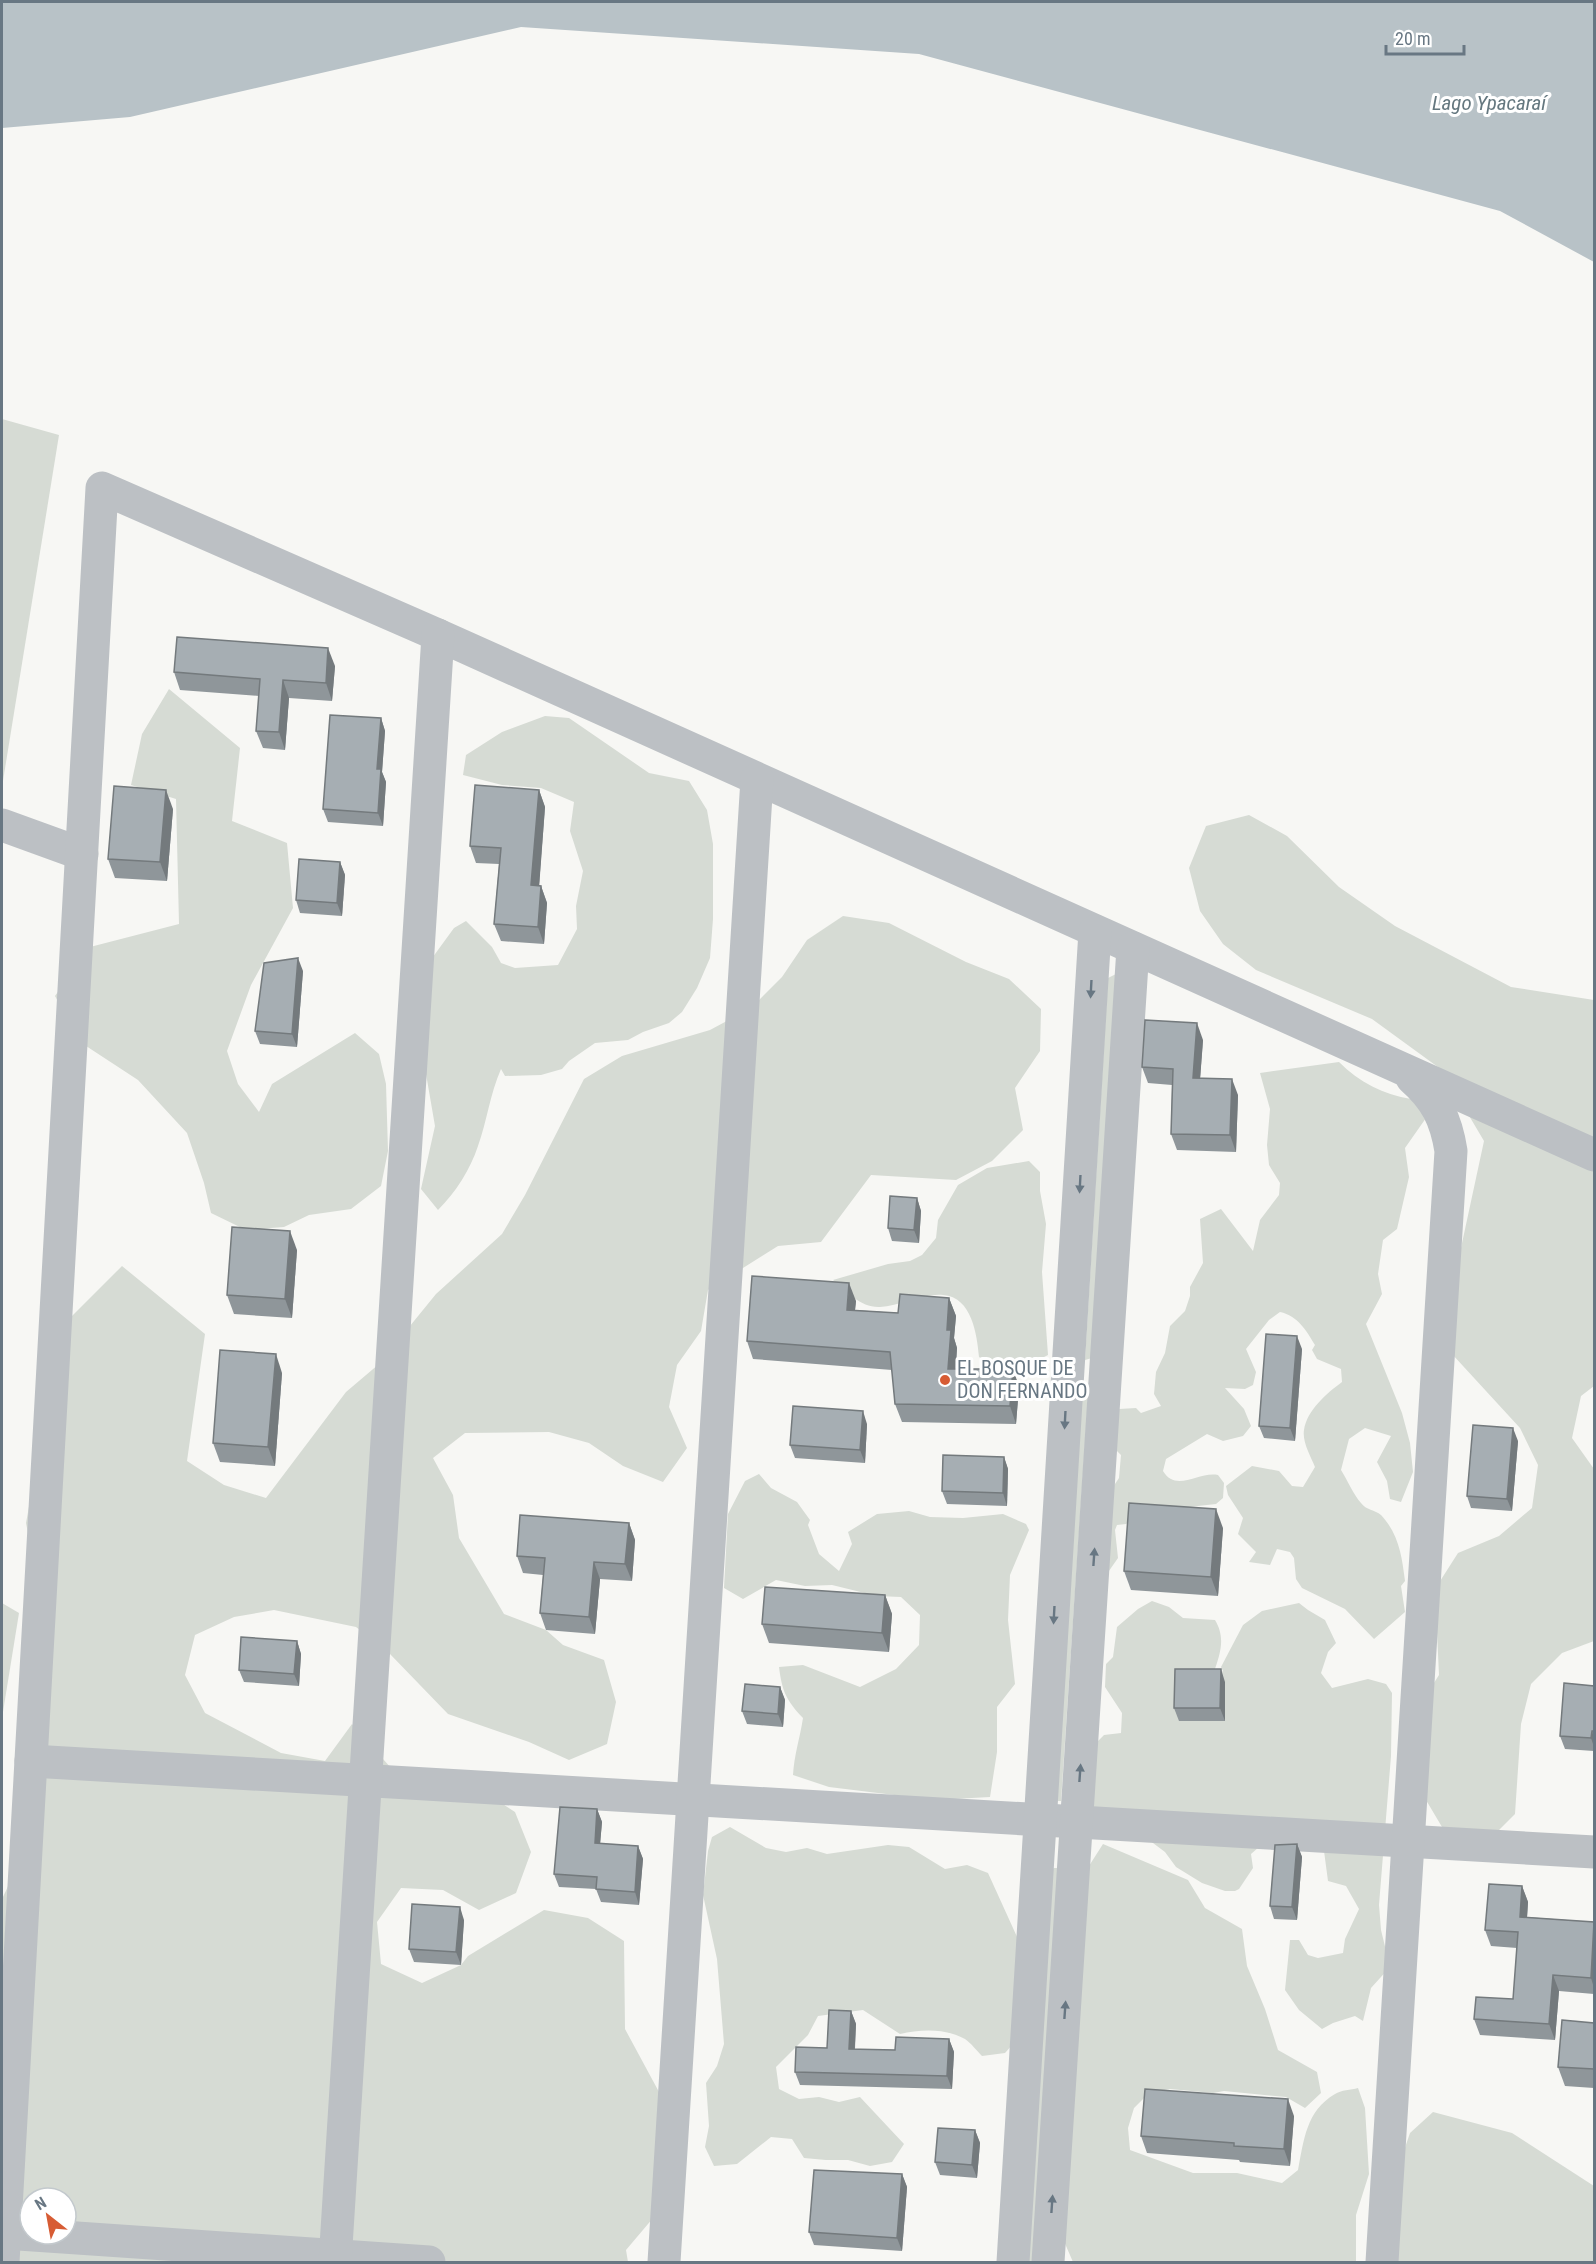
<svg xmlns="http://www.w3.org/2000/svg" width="1596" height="2264" font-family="'Roboto Condensed',sans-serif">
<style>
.green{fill:#d6dbd4;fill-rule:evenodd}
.water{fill:#b8c2c7}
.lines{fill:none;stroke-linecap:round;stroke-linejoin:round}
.minor{stroke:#bcc0c4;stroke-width:33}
.wall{fill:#8f969a}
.shaded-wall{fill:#747a7d}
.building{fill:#a6aeb3;stroke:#747a7d;stroke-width:1.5}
.oneway{fill:#687783}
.poi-dot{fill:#d75c34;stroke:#fff;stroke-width:2}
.labels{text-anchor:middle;stroke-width:6;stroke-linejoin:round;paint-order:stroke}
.poi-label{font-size:20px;fill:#687783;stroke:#fff;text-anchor:start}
.water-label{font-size:21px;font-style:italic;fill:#64777f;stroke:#fff}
</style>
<rect width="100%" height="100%" fill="#f7f7f4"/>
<g class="green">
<path d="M2 419 59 435 2 787Z"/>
<path d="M169 689 240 748 232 821 287 843 293 908 251 985 227 1051 238 1084 259 1112 272 1084 355 1033 379 1054 386 1084 388 1151 381 1186 351 1209 309 1215 284 1227 246 1230 211 1213 204 1183 187 1133 138 1080 80 1042 55 996 90 947 179 924 176 799 131 785 142 734Z"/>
<path d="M545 716 569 718 649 773 689 781 707 810 713 844V919L710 958 697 988 682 1012 669 1023 643 1032 628 1040 595 1043 569 1061 562 1069 541 1075 505 1076 501 1069C490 1094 487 1121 478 1146 470 1170 456 1192 438 1210L421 1189 435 1126 411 987 454 928 466 921 492 947 501 963 515 968 558 965 577 929 576 906 583 871 570 831 574 802 541 788 502 785 463 775 466 755 502 732Z"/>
<path d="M1249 815 1287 836 1339 887 1395 926 1511 987 1594 1000V1386L1581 1396 1572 1438 1594 1469V1641L1562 1653 1531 1684 1521 1724 1515 1814 1484 1845 1445 1832 1423 1795 1416 1711 1439 1675 1435 1589 1458 1553 1499 1536 1532 1508 1538 1465 1520 1428 1452 1354 1456 1271 1484 1141 1442 1070 1372 1019 1256 970 1223 944 1200 911 1189 868 1206 826Z"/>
<path d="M843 916 889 923 966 962 1009 979 1041 1009 1040 1051 1015 1088 1023 1130 992 1161 956 1180 871 1175 821 1242 778 1246 708 1290 701 1331 677 1365 669 1407 687 1448 663 1482 623 1466 589 1443 549 1432 465 1433 433 1458 453 1495 459 1538 504 1614 546 1630 563 1645 604 1660 616 1702 607 1744 569 1760 529 1742 448 1714 390 1654 356 1627 274 1610 234 1617 195 1635 185 1675 205 1713 281 1753 325 1761 352 1724 391 1768 478 1788 515 1812 531 1852 516 1893 479 1910 443 1890 401 1888 377 1922 381 1964 422 1983 461 1965 468 1956 544 1910 588 1918 624 1941 625 2029 686 2142 681 2185 626 2250 628 2262H2V1899L38 1823 43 1608 26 1523 62 1326 122 1266 205 1334 187 1461 224 1485 266 1498 346 1392 379 1364 436 1294 502 1234 525 1195 584 1079 622 1056 710 1030 751 1008 782 977 807 940ZM30 2198H66V2234H30Z"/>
<path d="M1116 974 1092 1358 1085 1360 1108 978Z"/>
<path d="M1339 1062C1359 1082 1384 1095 1411 1099L1426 1118 1405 1148 1409 1177 1397 1229 1383 1240 1378 1274 1382 1294 1366 1324 1402 1413 1410 1443 1413 1472 1401 1502 1390 1499 1387 1481 1377 1462 1391 1436 1365 1428 1349 1439 1341 1470C1348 1481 1353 1494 1361 1503 1366 1510 1375 1510 1381 1515 1399 1534 1402 1557 1405 1581L1401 1586 1405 1612 1374 1639 1345 1609 1302 1588 1296 1579 1294 1558 1290 1552 1277 1549 1270 1565 1249 1562 1256 1552 1238 1534 1243 1518 1228 1495 1226 1486 1252 1466 1279 1471 1292 1486 1303 1487 1315 1467C1311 1457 1302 1442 1304 1430 1307 1410 1327 1393 1342 1382L1341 1369 1317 1359 1312 1350 1315 1345C1306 1330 1298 1316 1280 1312L1269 1320 1246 1349 1256 1372 1253 1385 1245 1389 1225 1388 1244 1409 1251 1426 1243 1436 1223 1441 1207 1434 1166 1459 1163 1471C1176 1493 1199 1471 1218 1475L1224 1483 1223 1498 1216 1504 1189 1507 1176 1514 1134 1518 1126 1524 1117 1525 1115 1530 1118 1558 1104 1578 1103 1502 1119 1478 1121 1455 1112 1446 1119 1409 1136 1408 1141 1413 1161 1406 1154 1394 1156 1372 1165 1353 1170 1326 1185 1311 1190 1296V1287L1203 1263 1200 1219 1221 1209 1253 1251 1260 1220 1279 1195 1280 1183 1269 1165 1267 1145 1270 1109 1260 1073Z"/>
<path d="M1029 1161 1040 1172V1191L1046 1224 1042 1272 1048 1355C1015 1371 1013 1378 979 1357 977 1335 972 1297 943 1295 924 1293 899 1306 880 1307 861 1308 847 1292 833 1280L888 1264 910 1261 922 1255 936 1238 938 1220 958 1185 987 1168Z"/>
<path d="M1084 1398H1088L1061 1801H1057L1081 1400Z"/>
<path d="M759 1474 771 1488 797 1502 810 1520 808 1525 819 1554 839 1571 852 1544 848 1532 877 1514 909 1511 930 1517 963 1518 1003 1514 1026 1524 1029 1530 1010 1575 1008 1620 1015 1684 997 1707V1752L990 1797 935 1800 829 1787 793 1775C794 1755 800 1738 803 1718 786 1700 782 1691 779 1667L803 1665 860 1687 896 1669 919 1645 920 1615 901 1597 877 1596 832 1585 805 1586 776 1580 743 1599 724 1588 728 1514 745 1481Z"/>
<path d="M1152 1601 1169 1607 1183 1618 1215 1620C1226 1638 1220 1654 1214 1672L1218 1674 1223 1671 1221 1667 1243 1625 1262 1611 1299 1603 1308 1610 1325 1620 1336 1643 1328 1652 1321 1673 1332 1688 1368 1679 1386 1684 1392 1693 1391 1756 1379 1905 1381 1930 1390 1967 1371 1988 1363 2021 1355 2016 1333 2023 1322 2029 1299 2010 1285 1990 1290 1940H1299L1308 1955 1318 1958 1343 1953 1345 1939 1359 1909 1346 1886 1328 1881 1324 1851 1259 1847 1251 1854 1253 1868 1239 1889 1235 1891H1225L1202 1883 1176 1867 1165 1852 1145 1837 1079 1820 1093 1746 1104 1735 1121 1733 1122 1713 1105 1687 1106 1664 1113 1657 1117 1627 1138 1609Z"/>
<path d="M2 1603 19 1613 2 1718Z"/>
<path d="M730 1827 766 1848 786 1852 807 1848 827 1854 888 1845 909 1847 945 1869 967 1865 988 1873 1023 1950 1020 2036 1005 2053 982 2056C977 2051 971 2043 965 2039 945 2028 921 2029 900 2034L863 2010 818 2016 808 2035 776 2067 779 2089 799 2099 819 2097 839 2102 860 2097 904 2144 892 2162 870 2166 848 2160H826L804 2158 792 2139 771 2137 737 2164 714 2166 705 2147 709 2126 706 2083 717 2066 724 2044 717 1959 703 1895 708 1851 712 1837Z"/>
<path d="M1103 1844 1188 1880 1205 1908 1242 1929 1247 1966 1265 2009 1278 2050 1317 2072 1321 2093 1305 2108 1286 2097 1224 2091 1213 2093 1170 2089 1149 2093 1134 2108 1128 2128 1130 2150 1193 2173H1237L1282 2183 1298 2170C1304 2140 1306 2111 1335 2094 1341 2090 1351 2090 1358 2088L1365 2108 1369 2174 1356 2215V2262H1073L1060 2232 1073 1891Z"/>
<path d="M1054 1868H1058L1036 2262H1025L1052 1870Z"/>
<path d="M1433 2112 1512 2133 1594 2186V2262H1393L1395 2177 1410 2133Z"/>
</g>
<path class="water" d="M2 2H1594V262L1500 211 919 54 521 27 130 117 2 128Z"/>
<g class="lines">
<g class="minor">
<path d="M2 825 82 854"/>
<path d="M31 1761 1594 1852"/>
<path d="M4 2233 429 2262"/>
<path d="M3 2262 102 488 438 635 1594 1155"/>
<path d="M335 2262 438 635"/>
<path d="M664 2262 757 779"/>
<path d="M1013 2262 1095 931"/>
<path d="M1048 2262 1133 948"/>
<path d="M1382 2262 1451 1151C1446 1119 1436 1099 1412 1078"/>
</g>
</g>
<g class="wall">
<path d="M335 666 332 701 289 698 285 750 263 748 256 731 259 696 180 690 174 672Z"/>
<path d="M381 718 385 731 382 772 386 782 383 826 328 822 323 809Z"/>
<path d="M539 790 545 807 539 885 541 886 547 903 544 944 501 941 494 924 499 864 476 863 470 846Z"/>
<path d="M173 809 167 881 115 878 108 859Z"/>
<path d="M340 862 345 875 342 916 300 913 296 900Z"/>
<path d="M303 971 297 1047 260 1044 255 1031Z"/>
<path d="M1203 1040 1200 1078 1238 1095 1236 1152 1177 1150 1171 1134 1172 1085 1148 1083 1142 1067Z"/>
<path d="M917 1198 921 1211 919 1243 892 1241 888 1228Z"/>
<path d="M297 1250 292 1318 234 1314 227 1295Z"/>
<path d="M949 1298 956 1316 954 1338 957 1348 956 1369H1013L1019 1387 1016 1424 902 1422 895 1404 892 1370 753 1359 747 1341 856 1301 855 1310 898 1313Z"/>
<path d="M1302 1349 1295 1441 1264 1438 1259 1426Z"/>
<path d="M282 1373 275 1466 220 1462 213 1443Z"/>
<path d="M867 1424 865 1463 795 1458 790 1445Z"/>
<path d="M1518 1441 1512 1511 1471 1508 1467 1496Z"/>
<path d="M1004 1457 1008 1469 1007 1506 947 1504 942 1491Z"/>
<path d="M629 1523 635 1540 632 1581 600 1579 595 1634 546 1630 540 1613 543 1575 523 1573 517 1556Z"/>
<path d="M1223 1528 1218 1596 1131 1590 1124 1571Z"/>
<path d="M885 1595 892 1614 889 1652 769 1643 762 1624Z"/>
<path d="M297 1641 301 1654 299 1686 244 1682 239 1670Z"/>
<path d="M1225 1682V1721H1179L1174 1708Z"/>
<path d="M1594 1686V1751L1565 1749 1560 1736Z"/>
<path d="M780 1687 785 1700 783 1727 747 1724 742 1711Z"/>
<path d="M597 1809 602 1822 600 1844 638 1846 643 1859 639 1905 601 1902 596 1889 559 1887 554 1874Z"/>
<path d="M1297 1844 1302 1857 1297 1920 1274 1919 1270 1906Z"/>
<path d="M1522 1886 1528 1902 1527 1917 1594 1922V1994L1559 1991 1555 2040 1480 2035 1474 2019 1513 1999 1517 1948 1491 1946 1485 1930Z"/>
<path d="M464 1920 461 1965 414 1962 409 1949Z"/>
<path d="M851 2011 856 2024 855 2049 895 2050 949 2039 954 2052 952 2089 800 2085 795 2072 827 2048Z"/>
<path d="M1594 2023V2088L1565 2086 1558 2067Z"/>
<path d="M1294 2116 1290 2166 1240 2162 1239 2160 1147 2153 1141 2136Z"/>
<path d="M975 2130 980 2143 977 2178 940 2175 935 2162Z"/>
<path d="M902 2174 907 2187 902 2251 814 2245 809 2232Z"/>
</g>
<g class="shaded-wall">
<path d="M328 648 335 666 332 701 326 683Z"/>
<path d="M283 680 289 698 285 750 279 732Z"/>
<path d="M381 718 385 731 382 772 386 782 383 826 378 813 377 769Z"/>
<path d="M166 790 173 809 167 881 160 862Z"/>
<path d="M539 790 545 807 538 902 531 885Z"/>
<path d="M340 862 345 875 342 916 337 903Z"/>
<path d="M541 886 547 903 544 944 538 927Z"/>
<path d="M298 958 303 971 297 1047 292 1034Z"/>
<path d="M1197 1023 1203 1040 1199 1094 1193 1078Z"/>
<path d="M1232 1079 1238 1095 1236 1152 1230 1135Z"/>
<path d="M917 1198 921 1211 919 1243 914 1230Z"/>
<path d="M290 1231 297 1250 292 1318 285 1299Z"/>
<path d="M849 1283 856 1301 853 1328 847 1310Z"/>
<path d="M949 1298 956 1316 954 1338 957 1348 954 1387 948 1369 947 1330Z"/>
<path d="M1297 1336 1302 1349 1295 1441 1290 1428Z"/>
<path d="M276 1354 282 1373 275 1466 268 1447Z"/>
<path d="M1013 1369 1019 1387 1016 1424 1010 1406Z"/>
<path d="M863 1411 867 1424 865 1463 860 1450Z"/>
<path d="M1513 1428 1518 1441 1512 1511 1507 1499Z"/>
<path d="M1004 1457 1008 1469 1007 1506 1003 1493Z"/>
<path d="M1216 1509 1223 1528 1218 1596 1211 1577Z"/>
<path d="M629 1523 635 1540 632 1581 625 1564Z"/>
<path d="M594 1562 600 1579 595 1634 589 1617Z"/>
<path d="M885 1595 892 1614 889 1652 882 1633Z"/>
<path d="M297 1641 301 1654 299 1686 294 1674Z"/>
<path d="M1221 1669 1225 1682V1721L1220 1708Z"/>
<path d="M780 1687 785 1700 783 1727 778 1714Z"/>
<path d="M1592 1731 1594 1738V1747L1591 1738Z"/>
<path d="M597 1809 602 1822 599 1856 595 1843Z"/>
<path d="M1297 1844 1302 1857 1297 1920 1292 1907Z"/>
<path d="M638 1846 643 1859 639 1905 635 1892Z"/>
<path d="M1522 1886 1528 1902 1526 1933 1520 1917Z"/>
<path d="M460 1907 464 1920 461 1965 456 1952Z"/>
<path d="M1594 1922V1988L1591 1978Z"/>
<path d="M1553 1975 1559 1991 1555 2040 1549 2024Z"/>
<path d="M851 2011 856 2024 854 2062 849 2049Z"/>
<path d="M949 2039 954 2052 952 2089 947 2076Z"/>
<path d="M1288 2099 1294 2116 1290 2166 1284 2149Z"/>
<path d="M975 2130 980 2143 977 2178 972 2165Z"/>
<path d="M902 2174 907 2187 902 2251 897 2238Z"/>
</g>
<g class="building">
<path d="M177 637 328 648 326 683 283 680 279 732 256 731 260 679 174 672Z"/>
<path d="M330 715 381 718 377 769H381L378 813 323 809Z"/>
<path d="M475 785 539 790 531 885 541 886 538 927 494 924 501 848 470 846Z"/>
<path d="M114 786 166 790 160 862 108 859Z"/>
<path d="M299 859 340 862 337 903 296 900Z"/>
<path d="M298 958 292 1034 255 1031 264 963Z"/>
<path d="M1145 1020 1197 1023 1193 1078 1232 1079 1230 1135 1171 1134 1173 1069 1142 1067Z"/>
<path d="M890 1196 917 1198 914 1230 888 1228Z"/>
<path d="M232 1227 290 1231 285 1299 227 1295Z"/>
<path d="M752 1276 849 1283 847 1310 898 1313 900 1294 949 1298 947 1330H951L948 1369H1013L1010 1406 895 1404 890 1352 747 1341Z"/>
<path d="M1266 1334 1297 1336 1290 1428 1259 1426Z"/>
<path d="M220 1350 276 1354 268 1447 213 1443Z"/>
<path d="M793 1406 863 1411 860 1450 790 1445Z"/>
<path d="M1473 1425 1513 1428 1507 1499 1467 1496Z"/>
<path d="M943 1455 1004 1457 1003 1493 942 1491Z"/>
<path d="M1129 1503 1216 1509 1211 1577 1124 1571Z"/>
<path d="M520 1515 629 1523 625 1564 594 1562 589 1617 540 1613 545 1558 517 1556Z"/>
<path d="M765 1587 885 1595 882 1633 762 1624Z"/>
<path d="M241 1637 297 1641 294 1674 239 1670Z"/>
<path d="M1175 1669H1221L1220 1708H1174Z"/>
<path d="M1564 1683 1594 1686V1731H1592L1591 1738 1560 1736Z"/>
<path d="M745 1684 780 1687 778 1714 742 1711Z"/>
<path d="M560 1807 597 1809 595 1843 638 1846 635 1892 596 1889 597 1877 554 1874Z"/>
<path d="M1297 1844 1292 1907 1270 1906 1275 1845Z"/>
<path d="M1489 1884 1522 1886 1520 1917 1594 1922 1591 1978 1553 1975 1549 2024 1474 2019 1476 1997 1513 1999 1518 1932 1485 1930Z"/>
<path d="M412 1904 460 1907 456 1952 409 1949Z"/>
<path d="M829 2010 851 2011 849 2049 895 2050 896 2037 949 2039 947 2076 795 2072 796 2047 827 2048Z"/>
<path d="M1562 2020 1594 2023V2069L1558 2067Z"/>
<path d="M1145 2089 1288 2099 1284 2149 1234 2146V2143L1141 2136Z"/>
<path d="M938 2128 975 2130 972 2165 935 2162Z"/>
<path d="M814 2170 902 2174 897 2238 809 2232Z"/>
</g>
<defs><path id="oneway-solid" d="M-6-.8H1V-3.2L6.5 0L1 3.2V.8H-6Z" transform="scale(1.5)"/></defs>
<g class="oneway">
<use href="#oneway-solid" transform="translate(1091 989) rotate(93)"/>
<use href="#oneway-solid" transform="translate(1080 1184) rotate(93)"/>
<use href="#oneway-solid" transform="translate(1065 1420) rotate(93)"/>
<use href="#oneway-solid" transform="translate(1094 1557) rotate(-86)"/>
<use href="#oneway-solid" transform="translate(1054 1615) rotate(93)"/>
<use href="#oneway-solid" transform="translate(1080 1773) rotate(-86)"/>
<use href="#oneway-solid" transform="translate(1065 2010) rotate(-86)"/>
<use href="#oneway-solid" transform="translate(1052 2204) rotate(-86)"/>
</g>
<circle class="poi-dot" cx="945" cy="1380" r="6"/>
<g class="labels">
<g class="poi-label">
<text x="957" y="1375">EL BOSQUE DE<tspan x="957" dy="23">DON FERNANDO</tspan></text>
</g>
<g class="water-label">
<text x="1489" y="110">Lago Ypacaraí</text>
</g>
</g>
<rect width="1596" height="2264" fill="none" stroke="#687783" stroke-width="6"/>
<g transform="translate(48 2216) rotate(329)"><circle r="28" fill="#ffffff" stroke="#c3c9cd" stroke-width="1.5"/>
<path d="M0-4.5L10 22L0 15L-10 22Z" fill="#d75c34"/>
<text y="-9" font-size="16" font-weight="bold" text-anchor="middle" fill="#687783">N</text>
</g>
<path d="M1386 45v9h78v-9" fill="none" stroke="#687783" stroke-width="3"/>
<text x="1395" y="45" font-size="18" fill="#687783" stroke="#ffffff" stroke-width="4.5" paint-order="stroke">20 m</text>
</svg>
